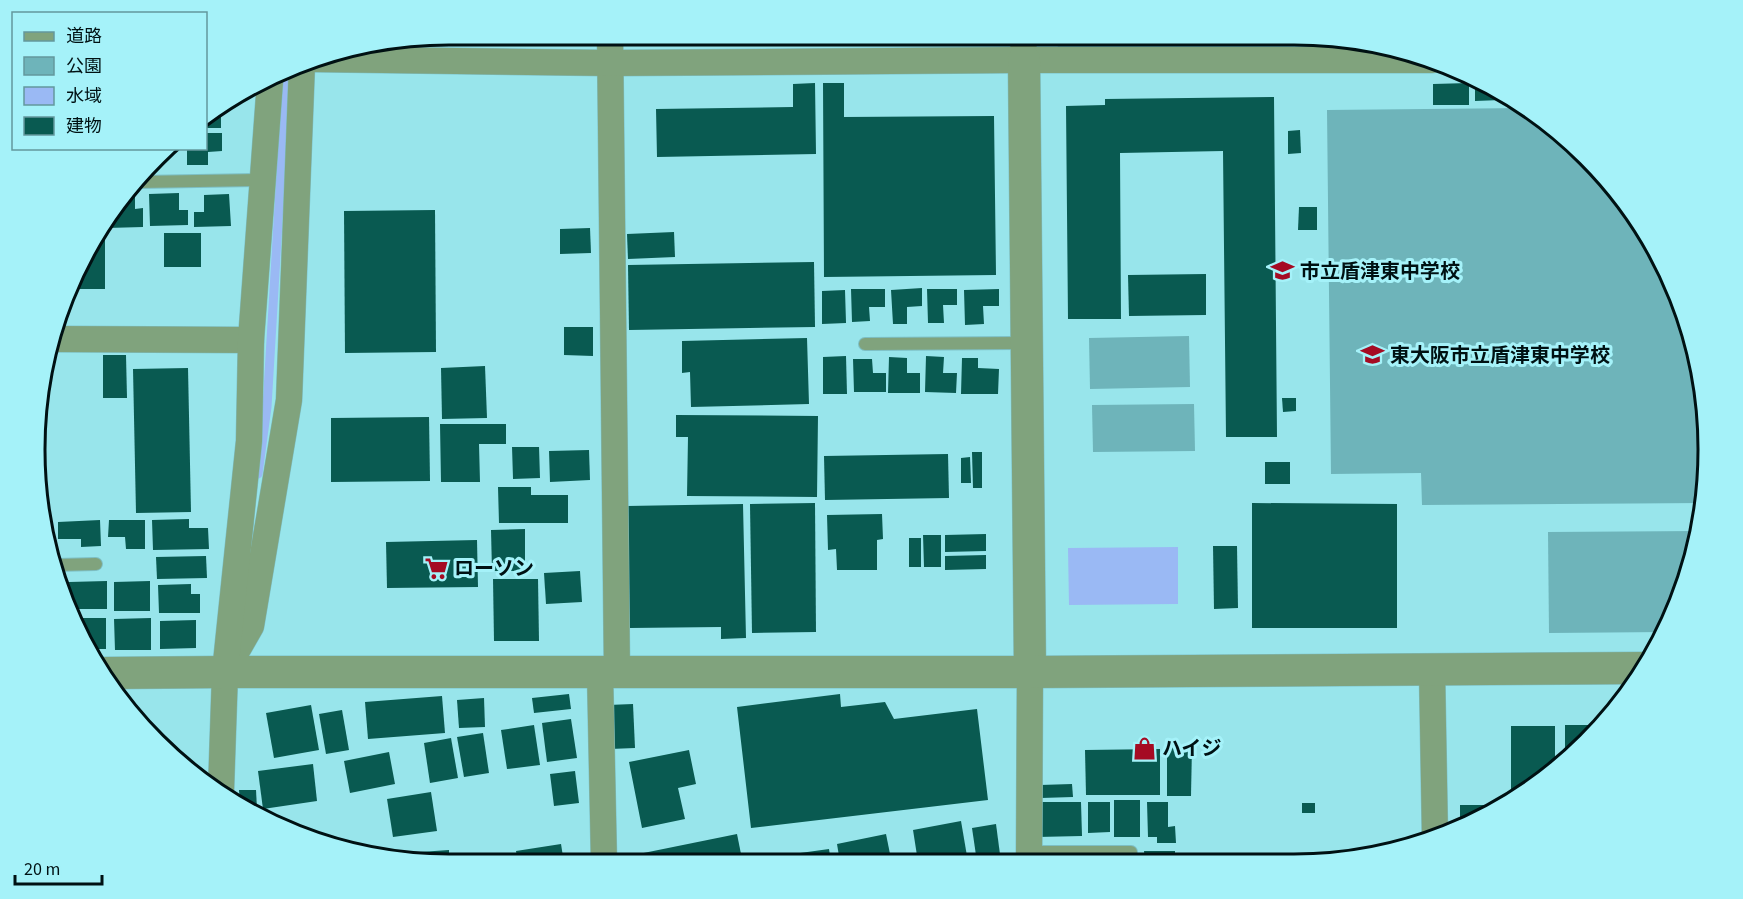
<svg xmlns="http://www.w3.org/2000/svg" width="1743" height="899" font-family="'Source Sans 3','Noto Sans JP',sans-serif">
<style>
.green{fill:#6eb4ba}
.water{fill:#9ab9f4}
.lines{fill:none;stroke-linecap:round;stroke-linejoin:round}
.stream{stroke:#9ab9f4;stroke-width:9}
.building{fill:#095a51}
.service-casing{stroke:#7dbfc4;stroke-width:14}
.minor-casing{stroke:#7dbfc4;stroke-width:27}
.tertiary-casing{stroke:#7dbfc4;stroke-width:33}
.service{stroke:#80a37d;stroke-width:12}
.minor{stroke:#80a37d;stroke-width:26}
.tertiary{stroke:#80a37d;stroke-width:32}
.labels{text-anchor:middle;stroke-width:6;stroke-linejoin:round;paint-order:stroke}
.poi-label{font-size:20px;font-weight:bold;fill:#001113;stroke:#a5f2f9;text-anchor:start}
.rim{fill:none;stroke:#001113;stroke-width:3}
</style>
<rect width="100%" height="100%" fill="#98e5eb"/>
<g class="green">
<path d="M1057 35H1320L1401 49 1058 51Z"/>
<path d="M1526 108 1546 120 1605 176 1653 242 1686 316 1705 395 1708 476 1703 503 1422 505 1421 473 1331 474 1327 110Z"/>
<path d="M1189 336 1190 387 1090 389 1089 338Z"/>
<path d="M1194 404 1195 451 1093 452 1092 405Z"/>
<path d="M1699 531 1694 557 1666 632 1549 633 1548 532Z"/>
</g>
<path class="water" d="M1178 547V604L1069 605 1068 548Z"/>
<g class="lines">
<path class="stream" d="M258 474 267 407 287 72"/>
</g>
<g class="building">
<path d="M457 35H503V37L457 38Z"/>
<path d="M525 35H562V43L525 44Z"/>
<path d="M651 35H693L694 40 651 41Z"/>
<path d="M785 35H825V40L785 41Z"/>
<path d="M815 83 816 154 657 157 656 109 793 107V84Z"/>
<path d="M823 83H844V117L994 116 996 275 824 277Z"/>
<path d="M1469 83V105H1433V84Z"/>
<path d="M1488 84 1501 92V100L1475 101V85Z"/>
<path d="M1274 97 1277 437H1226L1223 151 1120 153 1121 319H1068L1066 106 1105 105V99Z"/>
<path d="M221 107V128H206V116Z"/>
<path d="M1300 130 1301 153 1288 154V131Z"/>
<path d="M206 133H222V151L208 152V165H187V148H206Z"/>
<path d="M179 193V210H188V225L150 226 149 194Z"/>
<path d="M229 194 231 226 194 227V212H204V195Z"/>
<path d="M135 195V209L143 208V227L107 228V217L126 196Z"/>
<path d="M1299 207H1317V230H1298Z"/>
<path d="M435 210 436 352 345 353 344 211Z"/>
<path d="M590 228 591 253 560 254V229Z"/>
<path d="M674 232 675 257 628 259 627 234Z"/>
<rect x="164" y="233" width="37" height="34"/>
<path d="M97 234H105V289H67Z"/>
<path d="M814 262 815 327 629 330 628 265Z"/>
<path d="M1206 274V315L1129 316 1128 275Z"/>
<path d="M922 288V306L907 307V324H893L891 290Z"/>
<path d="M851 289H885V307H869L870 321 852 322Z"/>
<path d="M927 289H957V305H943L944 323H928Z"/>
<path d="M999 289V306H983L984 324 965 325 964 290Z"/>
<path d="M845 290 846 323 822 324V291Z"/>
<path d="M564 327H593V356L564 355Z"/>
<path d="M807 338 809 404 691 407 690 372 682 373V341Z"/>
<path d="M103 355H126L127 398H103Z"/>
<path d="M846 356 847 394H823V357Z"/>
<path d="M926 356 944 357 943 373H957L956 393 925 392Z"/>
<path d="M889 357 907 358V373H920V393H888Z"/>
<path d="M962 358H978V368L999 369 998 394H961Z"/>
<path d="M853 359H872L873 373H886V392H854Z"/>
<path d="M485 366 487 418 442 419 441 368Z"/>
<path d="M188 368 191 512 136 513 133 369Z"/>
<path d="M1282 398H1296V411L1283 412Z"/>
<path d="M676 415 818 416 817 497 687 496 688 437H676Z"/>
<path d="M429 417 430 481 331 482V418Z"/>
<path d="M440 424H506V444H479L480 482H441Z"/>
<path d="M512 447H539L540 478 513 479Z"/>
<path d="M589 450 590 480 550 482 549 451Z"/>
<path d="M972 452H982V488H973Z"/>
<path d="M948 454 949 498 825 500 824 456Z"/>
<path d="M970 457 971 483H961V458Z"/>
<rect x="1265" y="462" width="25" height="22"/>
<path d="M498 487H531V495H568V523H499Z"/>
<path d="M815 503 816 632 752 633 750 504Z"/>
<path d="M1252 503 1397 504V628H1252Z"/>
<path d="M743 504 746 638 721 639V627L629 628 627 506Z"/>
<path d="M882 514 883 539 877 540V570H837L836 549 828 550 827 515Z"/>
<path d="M189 519V528H208L209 549 153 550 152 520Z"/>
<path d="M100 520 101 546 81 547V539H58V522Z"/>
<path d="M109 520H145V549H126L125 537H108Z"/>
<path d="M525 529V571H492L491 530Z"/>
<path d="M986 534V551L945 552V535Z"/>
<path d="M923 535H941V567H924Z"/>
<rect x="909" y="538" width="12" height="29"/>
<path d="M477 540 478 587 387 588 386 542Z"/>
<path d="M1213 546H1237L1238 608 1214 609Z"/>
<path d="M986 555V569L945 570V556Z"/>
<path d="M206 556 207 578 157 579 156 557Z"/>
<path d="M580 571 582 602 546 604 544 573Z"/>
<path d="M493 579H538L539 641H494Z"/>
<path d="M107 581V609H70L69 582Z"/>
<path d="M150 581V611H114V582Z"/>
<path d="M191 584V594H200V613H159L158 585Z"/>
<path d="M73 618H106V649H89L77 633Z"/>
<path d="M151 618V650H115L114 619Z"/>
<path d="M196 620V648L160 649V621Z"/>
<path d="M569 694 571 709 534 713 532 698Z"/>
<path d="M840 694 841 707 885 702 894 719 977 709 988 800 751 828 737 707Z"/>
<path d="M442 696 445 733 368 739 365 702Z"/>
<path d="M484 698 485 727 459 728 457 700Z"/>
<path d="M633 704 635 748 610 749 608 705Z"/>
<path d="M311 705 319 750 274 758 266 713Z"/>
<path d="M342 710 349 750 326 754 319 714Z"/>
<path d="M571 719 577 758 547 762 542 723Z"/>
<path d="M534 725 540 765 507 769 501 730Z"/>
<path d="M1565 725H1600L1565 760Z"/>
<path d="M1511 726H1555V770L1546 779 1518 795H1511Z"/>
<path d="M483 733 489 773 464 777 457 737Z"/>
<path d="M451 738 458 778 430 783 424 743Z"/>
<path d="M1167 745 1192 746 1191 796H1167Z"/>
<path d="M1160 749V795H1086L1085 750Z"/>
<path d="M689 750 696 784 678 788 685 819 642 828 629 762Z"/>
<path d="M389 752 395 784 350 793 344 761Z"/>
<path d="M313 764 317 801 263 809 258 771Z"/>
<path d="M575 771 579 803 554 806 550 774Z"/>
<path d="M1072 784 1073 797 1041 798 1040 785Z"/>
<path d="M239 790H256L257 809 249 810 240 803Z"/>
<path d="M431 792 437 831 393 837 387 799Z"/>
<rect x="1114" y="800" width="26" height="37"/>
<path d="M1036 802H1081L1082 836 1037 837Z"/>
<path d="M1088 802H1110V832L1088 833Z"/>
<path d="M1147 802H1168V827L1175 826 1176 843H1157V837H1148Z"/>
<rect x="1302" y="803" width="13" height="10"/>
<path d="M1460 805H1501L1460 828Z"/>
<path d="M961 821 968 862H918L913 830Z"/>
<path d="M996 824 1001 862H977L972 828Z"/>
<path d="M737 834 742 859 723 863H615L614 859Z"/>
<path d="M886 834 890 854 850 862H840L837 844Z"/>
<path d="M561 844 564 863H518L516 851Z"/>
<path d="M829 849 831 862 794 863 793 854Z"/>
<path d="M449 850V864H423L391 858V854Z"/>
<path d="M1144 851H1175V861H1145Z"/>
<path d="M499 855 500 863 461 864V861Z"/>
</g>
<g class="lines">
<defs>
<g id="service">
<path d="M139 182 263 180"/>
<path d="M865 344 1026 343"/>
<path d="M57 565 96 564"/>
<path d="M1029 852H1131"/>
</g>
<g id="minor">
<path d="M610 35 617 673"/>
<path d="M1023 35 1024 60"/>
<path d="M311 59 610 63 1024 60H1432"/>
<path d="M51 339 251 340"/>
<path d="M231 661 251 626 289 400 302 64"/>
<path d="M1432 670 1435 838"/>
<path d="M600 673 604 863"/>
<path d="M221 790 225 672 249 441 251 340 270 81"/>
<path d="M1029 862 1030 672"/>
</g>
<g id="tertiary">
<path d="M1024 60 1030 672"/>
<path d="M106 673 225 672H1030L1644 668"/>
</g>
</defs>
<use href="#service" class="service-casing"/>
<use href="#minor" class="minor-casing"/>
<use href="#tertiary" class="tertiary-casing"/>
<use href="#service" class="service"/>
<use href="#minor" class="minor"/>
<use href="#tertiary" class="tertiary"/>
</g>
<defs>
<symbol id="school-bare" viewBox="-9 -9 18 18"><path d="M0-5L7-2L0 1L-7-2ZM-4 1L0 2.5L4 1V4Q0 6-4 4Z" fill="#a50b23" stroke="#a5f2f9" stroke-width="2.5" paint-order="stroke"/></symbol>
<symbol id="supermarket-bare" viewBox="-9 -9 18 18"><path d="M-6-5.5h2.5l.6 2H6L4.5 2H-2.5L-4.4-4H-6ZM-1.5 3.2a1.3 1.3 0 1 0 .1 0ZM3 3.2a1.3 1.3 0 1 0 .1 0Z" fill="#a50b23" stroke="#a5f2f9" stroke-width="2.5" paint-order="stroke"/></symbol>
<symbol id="shop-bare" viewBox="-9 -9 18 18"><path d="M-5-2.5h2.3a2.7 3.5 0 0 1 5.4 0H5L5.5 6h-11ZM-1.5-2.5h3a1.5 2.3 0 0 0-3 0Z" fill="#a50b23" stroke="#a5f2f9" stroke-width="2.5" paint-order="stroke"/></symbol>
</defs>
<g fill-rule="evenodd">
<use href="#school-bare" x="1266" y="254" width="33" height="33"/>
<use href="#school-bare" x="1356" y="338" width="33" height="33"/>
<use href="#supermarket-bare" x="420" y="552" width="33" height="33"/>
<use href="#shop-bare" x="1128" y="732" width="33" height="33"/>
</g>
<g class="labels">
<g class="poi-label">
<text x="1300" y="278">市立盾津東中学校</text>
<text x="1390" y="362">東大阪市立盾津東中学校</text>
<text x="454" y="575">ローソン</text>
<text x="1162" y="755">ハイジ</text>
</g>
</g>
<path d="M0 0H1743V899H0ZM449 45H1294A404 404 0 0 1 1698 449V450A404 404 0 0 1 1294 854H449A404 404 0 0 1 45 450V449A404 404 0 0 1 449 45Z" fill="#a5f2f9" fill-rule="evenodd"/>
<path class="rim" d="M449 45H1294A404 404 0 0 1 1698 449V450A404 404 0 0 1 1294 854H449A404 404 0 0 1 45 450V449A404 404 0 0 1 449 45Z"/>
<rect x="12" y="12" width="195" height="138" fill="#a5f2f9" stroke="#63989d" stroke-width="1.5"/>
<rect x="24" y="32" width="30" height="9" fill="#80a37d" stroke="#63989d" stroke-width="1.5"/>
<text x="66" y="42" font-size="18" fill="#001113">道路</text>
<rect x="24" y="57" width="30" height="18" fill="#6eb4ba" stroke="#63989d" stroke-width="1.5"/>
<text x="66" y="72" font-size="18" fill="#001113">公園</text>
<rect x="24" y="87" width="30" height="18" fill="#9ab9f4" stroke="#63989d" stroke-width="1.5"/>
<text x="66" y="102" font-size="18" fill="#001113">水域</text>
<rect x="24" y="117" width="30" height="18" fill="#095a51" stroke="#63989d" stroke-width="1.5"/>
<text x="66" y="132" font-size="18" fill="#001113">建物</text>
<path d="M15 875v9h87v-9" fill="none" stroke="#001113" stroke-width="3"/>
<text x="24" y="875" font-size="18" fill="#001113" stroke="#a5f2f9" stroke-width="4.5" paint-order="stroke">20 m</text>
</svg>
